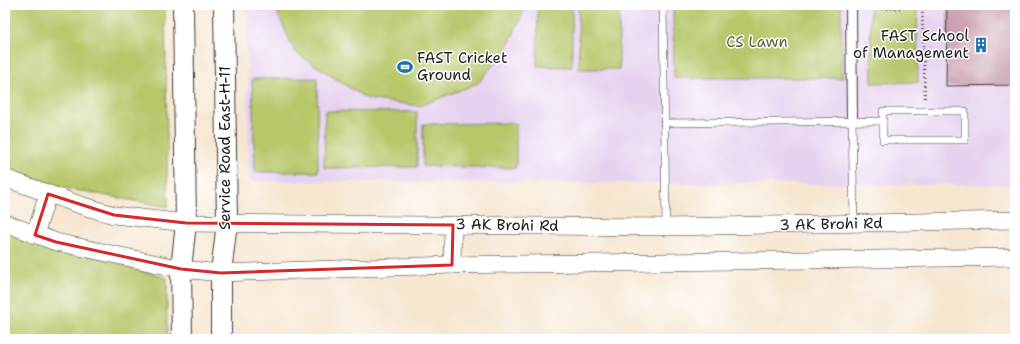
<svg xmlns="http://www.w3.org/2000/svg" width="1020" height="344" font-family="'Shantell Sans',sans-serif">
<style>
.built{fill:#e6d2f0}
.green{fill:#b7c76a;stroke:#6a7243}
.building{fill:#c496a8}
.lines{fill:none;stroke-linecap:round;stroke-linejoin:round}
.service-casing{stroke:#3d3a37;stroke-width:8}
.pedestrian-casing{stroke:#3d3a37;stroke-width:12}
.tertiary-casing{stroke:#3d3a37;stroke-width:18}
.secondary-casing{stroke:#3d3a37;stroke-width:22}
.path{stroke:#3d3a37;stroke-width:2.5;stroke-dasharray:1 3;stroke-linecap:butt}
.service{stroke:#fff;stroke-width:7}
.pedestrian{stroke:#fff;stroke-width:10}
.tertiary{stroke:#fff;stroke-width:17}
.secondary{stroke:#fff;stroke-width:20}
.marked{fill:none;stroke:#d62828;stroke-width:3;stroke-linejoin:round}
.labels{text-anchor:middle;stroke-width:3;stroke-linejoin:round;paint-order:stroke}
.poi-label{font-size:15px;fill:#1c1c1c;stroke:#fff;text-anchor:end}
.park-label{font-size:15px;fill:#5a603b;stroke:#fff}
.street-label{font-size:15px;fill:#1c1c1c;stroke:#fff}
</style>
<rect width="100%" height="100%" fill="#fff"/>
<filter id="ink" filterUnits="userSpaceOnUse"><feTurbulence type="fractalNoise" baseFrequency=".025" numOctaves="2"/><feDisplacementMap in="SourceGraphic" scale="8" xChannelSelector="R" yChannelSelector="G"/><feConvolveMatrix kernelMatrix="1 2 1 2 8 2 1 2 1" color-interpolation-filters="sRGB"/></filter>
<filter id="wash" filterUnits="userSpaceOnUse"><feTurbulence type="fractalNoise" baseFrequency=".012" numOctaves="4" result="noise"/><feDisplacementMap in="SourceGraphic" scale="16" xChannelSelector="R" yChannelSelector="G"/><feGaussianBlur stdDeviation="0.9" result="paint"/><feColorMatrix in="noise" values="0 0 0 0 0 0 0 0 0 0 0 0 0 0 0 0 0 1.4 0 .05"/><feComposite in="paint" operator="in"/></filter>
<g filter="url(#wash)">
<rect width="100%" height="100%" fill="#f6e6d0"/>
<path class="built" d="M246 5H1015V185L249 181Z"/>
<g class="green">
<path d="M5 5H165L168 207 58 187 5 166Z"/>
<path d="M274 5H525L524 11 506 50 478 83 420 106 367 99 295 52Z"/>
<path d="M538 5H572V67L537 66Z"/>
<path d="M578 5H619V69H579Z"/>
<path d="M673 5H841L842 78H674Z"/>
<path d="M870 5H917L918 82 872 83Z"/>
<path d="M317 78 318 172H255L252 79Z"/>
<path d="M325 111 417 112V167L324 168Z"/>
<path d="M516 123V168L423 166V124Z"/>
<path d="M5 230 167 278V339H5Z"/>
</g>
<g id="blocks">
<path class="building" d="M947 5H1015V85L946 86Z"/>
</g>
</g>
<g filter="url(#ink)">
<use href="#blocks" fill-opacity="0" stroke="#3d3a37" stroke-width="1"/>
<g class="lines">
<defs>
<g id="service">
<path d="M663 5 666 227"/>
<rect x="883" y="111" width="82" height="29"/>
<path d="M852 120 854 223"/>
<path d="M664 123 883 121"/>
</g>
<path id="pedestrian" d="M851 5 852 120"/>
<g id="tertiary">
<path d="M5 178 80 205 114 215 186 223 666 227 1015 220"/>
<path d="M5 223 56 242 181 269 221 273 452 265 1015 257"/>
<path d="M35 235 48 194"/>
<path d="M452 265 453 225"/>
</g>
<g id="secondary">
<path d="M182 339 181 269 186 223 183 5"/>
<path d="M221 339V273L227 222 224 5"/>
</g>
</defs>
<use href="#service" class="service-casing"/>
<use href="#pedestrian" class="pedestrian-casing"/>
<use href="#tertiary" class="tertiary-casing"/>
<use href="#secondary" class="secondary-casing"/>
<g class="path">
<path d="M883 5V9L902 8V5"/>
<path d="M922 5 925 101"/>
</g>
<use href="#service" class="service"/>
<use href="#pedestrian" class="pedestrian"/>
<use href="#tertiary" class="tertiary"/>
<use href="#secondary" class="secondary"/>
</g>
</g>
<path class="marked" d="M48 194 114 215 186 223 453 225 452 265 221 273 181 269 56 242 35 235Z"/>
<defs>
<symbol id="building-bare" viewBox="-9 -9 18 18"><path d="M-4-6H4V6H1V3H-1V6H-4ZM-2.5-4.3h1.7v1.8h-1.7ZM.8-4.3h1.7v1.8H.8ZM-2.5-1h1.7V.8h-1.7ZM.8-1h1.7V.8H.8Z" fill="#1f6fb2" stroke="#fff" stroke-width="2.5" paint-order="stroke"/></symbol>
<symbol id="stadium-bare" viewBox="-9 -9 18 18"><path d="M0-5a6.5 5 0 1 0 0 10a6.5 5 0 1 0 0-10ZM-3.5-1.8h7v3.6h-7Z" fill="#1f6fb2" stroke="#fff" stroke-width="2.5" paint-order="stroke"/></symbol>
</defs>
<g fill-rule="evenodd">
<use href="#building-bare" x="970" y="34" width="22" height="22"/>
<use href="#stadium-bare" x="394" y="56" width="22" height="22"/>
</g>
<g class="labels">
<g class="poi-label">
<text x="969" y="41">FAST School<tspan x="969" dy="17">of Management</tspan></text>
<text x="417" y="63" text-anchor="start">FAST Cricket<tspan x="417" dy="17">Ground</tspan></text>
</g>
<g class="park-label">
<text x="757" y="47">CS Lawn</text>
</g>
<g class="street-label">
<text transform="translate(225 148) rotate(-90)" y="5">Service Road East-H-11</text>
<text transform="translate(831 224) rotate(-1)" y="5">3 AK Brohi Rd</text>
<text transform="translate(507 225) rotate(1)" y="5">3 AK Brohi Rd</text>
</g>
</g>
<rect width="1020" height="344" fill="none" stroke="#fff" stroke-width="20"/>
</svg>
